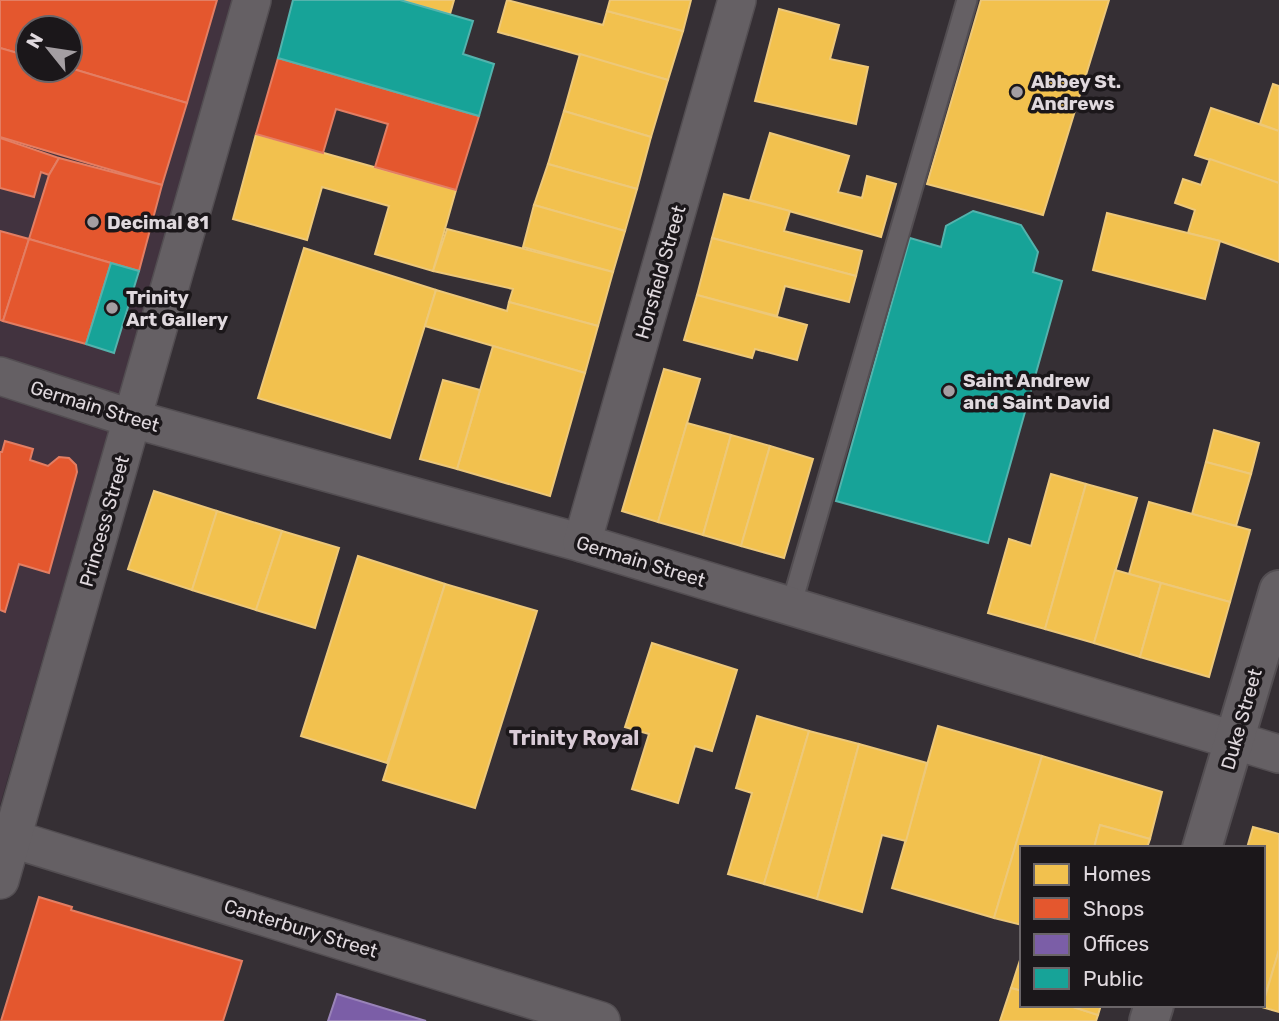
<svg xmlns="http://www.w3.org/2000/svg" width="1279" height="1021" font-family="Rubik,sans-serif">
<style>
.built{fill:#42333f;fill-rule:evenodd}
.homes{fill:#f2c14e;stroke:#edc879;stroke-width:2}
.shops{fill:#e4572e;stroke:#e37e63;stroke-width:2}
.offices{fill:#7b5ea7;stroke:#9983b8;stroke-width:2}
.public{fill:#17a398;stroke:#53b3ad;stroke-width:2}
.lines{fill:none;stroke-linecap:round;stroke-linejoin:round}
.service-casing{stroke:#534e52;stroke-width:23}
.minor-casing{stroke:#534e52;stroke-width:40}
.tertiary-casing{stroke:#534e52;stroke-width:42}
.service{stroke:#656064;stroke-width:19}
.minor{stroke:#656064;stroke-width:37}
.tertiary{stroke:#656064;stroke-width:38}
.poi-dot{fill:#a49ea2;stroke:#1b171a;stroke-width:2.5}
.labels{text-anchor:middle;stroke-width:7;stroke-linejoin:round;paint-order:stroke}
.poi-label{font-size:19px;font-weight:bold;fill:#e0d9de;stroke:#1b171a;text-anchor:start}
.street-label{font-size:19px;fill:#e0d9de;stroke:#1b171a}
.neighbourhood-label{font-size:21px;font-weight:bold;fill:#daccd7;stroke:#1b171a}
</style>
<rect width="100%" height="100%" fill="#352f34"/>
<path class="built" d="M0 0H234L0 805ZM28 28H70V70H28Z"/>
<g class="homes">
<path d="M400 0H454L450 14Z"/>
<path d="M507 0 603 25 607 11 683 31 668 80 498 32Z"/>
<path d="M610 0H691L683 31 607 11Z"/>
<path d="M981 0H1109L1043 215 927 184Z"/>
<path d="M779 9 839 25 830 59 868 67 856 124 755 101Z"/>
<path d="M580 54 668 80 651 137 564 111Z"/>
<path d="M1273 84 1279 86V131L1260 124Z"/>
<path d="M1211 108 1279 131V183L1195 155Z"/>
<path d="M564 111 651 137 637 189 548 164Z"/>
<path d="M770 133 849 156 838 192 862 198 867 176 896 184 881 237 750 200Z"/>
<path d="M256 134 456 190 433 271 375 254 389 206 322 187 307 240 233 219Z"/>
<path d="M1210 159 1279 183V262L1220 241 1188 233 1195 210 1175 203 1183 179 1201 185Z"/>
<path d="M548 164 637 189 625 231 534 205Z"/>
<path d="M724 194 790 211 784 231 862 251 856 276 712 238Z"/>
<path d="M534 205 625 231 613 272 523 247Z"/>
<path d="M1107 213 1220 241 1205 299 1093 270Z"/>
<path d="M447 229 613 272 598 326 509 302 513 289 433 271Z"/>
<path d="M712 238 856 276 849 302 785 286 777 316 697 295Z"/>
<path d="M304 248 436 290 390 438 258 398Z"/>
<path d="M436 290 507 311 509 302 598 326 585 373 425 326Z"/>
<path d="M697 295 807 325 797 360 755 349 752 358 684 340Z"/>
<path d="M493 346 585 373 550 496 457 469Z"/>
<path d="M664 369 700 379 658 522 622 511Z"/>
<path d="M443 380 480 390 457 469 420 459Z"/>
<path d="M687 423 731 435 703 535 658 522Z"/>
<path d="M1214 430 1259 443 1251 474 1206 462Z"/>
<path d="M731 435 770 446 741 546 703 535Z"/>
<path d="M770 446 813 459 784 558 741 546Z"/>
<path d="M1206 462 1251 474 1236 526 1192 514Z"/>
<path d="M1051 474 1086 484 1045 629 988 613 1009 539 1031 546Z"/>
<path d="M1086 484 1137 498 1094 643 1045 629Z"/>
<path d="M154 491 217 511 192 590 128 569Z"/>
<path d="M1149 502 1250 530 1230 602 1129 574Z"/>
<path d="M217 511 282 531 256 610 192 590Z"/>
<path d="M282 531 339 548 315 628 256 610Z"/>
<path d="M358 556 445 584 387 763 301 736Z"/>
<path d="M1115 570 1161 583 1140 657 1094 643Z"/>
<path d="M1161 583 1230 602 1209 677 1140 657Z"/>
<path d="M445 584 537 611 475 808 383 780Z"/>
<path d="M652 643 737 670 712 751 695 746 678 803 632 789 649 734 625 727Z"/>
<path d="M757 716 809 731 764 884 728 874 752 793 736 788Z"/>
<path d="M938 726 1042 756 994 918 892 888Z"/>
<path d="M809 731 859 744 817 899 764 884Z"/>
<path d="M859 744 927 763 906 841 882 835 862 912 817 899Z"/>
<path d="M1042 756 1162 792 1150 839 1100 825 1094 848H1022V925L994 918Z"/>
<path d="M1100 825 1150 839 1147 848H1094Z"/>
<path d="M1253 827 1279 834V950L1263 1003V848H1247Z"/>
<path d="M1279 950V1012L1262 1007Z"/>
<path d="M1022 954V991L1011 988Z"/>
<path d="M1011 988 1022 991V1005H1067L1098 1015 1096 1021H1000Z"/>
<path d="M1067 1005H1101L1098 1015Z"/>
</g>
<g class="shops">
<path d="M0 0H217L187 103 70 68V28H28V56L0 48Z"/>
<path d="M0 48 28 56V70H70V68L187 103 162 185 0 137Z"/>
<path d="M278 58 479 116 456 190 375 167 388 124 336 109 323 153 256 134Z"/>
<path d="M0 138 59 158 49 175 41 172 34 197 0 188Z"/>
<path d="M59 158 162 185 139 271 29 239 49 175Z"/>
<path d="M0 231 29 239 3 321 0 320Z"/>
<path d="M29 239 111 263 86 344 3 321Z"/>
<path d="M5 441 33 449 30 460 48 466 59 457 69 458 76 465 77 472 49 573 19 564 5 612 0 610V452H2Z"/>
<path d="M39 897 72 907 71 910 242 961 223 1021H1Z"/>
</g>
<path class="offices" d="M337 994 426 1021H328Z"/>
<g class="public">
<path d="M293 0H400L473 21 463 54 494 64 479 116 278 58Z"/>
<path d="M973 211 1021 225 1038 252 1033 272 1062 281 988 543 836 501 910 238 941 247 946 226Z"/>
<path d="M111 263 139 271 114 353 86 344Z"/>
</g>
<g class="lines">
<defs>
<path id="service" d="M791 606 967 0"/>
<g id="minor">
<path d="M0 376 133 419 582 543 1279 754"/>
<path d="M582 543 737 0"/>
<path d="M0 835 601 1021"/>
<path d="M0 880 252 0"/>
</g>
<g id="tertiary">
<path d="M1202 848 1279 590"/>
<path d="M1149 1021 1154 1005"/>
</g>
</defs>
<use href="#service" class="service-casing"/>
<use href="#minor" class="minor-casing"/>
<use href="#tertiary" class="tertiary-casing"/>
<use href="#service" class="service"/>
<use href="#minor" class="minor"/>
<use href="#tertiary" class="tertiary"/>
</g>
<g class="poi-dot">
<circle cx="1017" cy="92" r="7"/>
<circle cx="93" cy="222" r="7"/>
<circle cx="112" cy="308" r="7"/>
<circle cx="949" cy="391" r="7"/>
</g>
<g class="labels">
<g class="poi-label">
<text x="1031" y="88">Abbey St.<tspan x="1031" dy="22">Andrews</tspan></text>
<text x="107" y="229">Decimal 81</text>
<text x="126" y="304">Trinity<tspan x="126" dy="22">Art Gallery</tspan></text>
<text x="963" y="387">Saint Andrew<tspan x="963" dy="22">and Saint David</tspan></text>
</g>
<g class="street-label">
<text transform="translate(660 272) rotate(-74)" y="7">Horsfield Street</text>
<text transform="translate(95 406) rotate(17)" y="7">Germain Street</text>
<text transform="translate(104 521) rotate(-74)" y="7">Princess Street</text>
<text transform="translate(641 561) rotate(17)" y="7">Germain Street</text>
<text transform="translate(1241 719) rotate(-74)" y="7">Duke Street</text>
<text transform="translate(301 928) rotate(17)" y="7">Canterbury Street</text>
</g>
<g class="neighbourhood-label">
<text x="574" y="745">Trinity Royal</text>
</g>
</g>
<rect x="1020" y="846" width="245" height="161" fill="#1b171a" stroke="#6a6568" stroke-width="2"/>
<rect x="1034" y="864" width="35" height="21" fill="#f2c14e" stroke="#6a6568" stroke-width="2"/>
<text x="1083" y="881" font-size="21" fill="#e0d9de">Homes</text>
<rect x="1034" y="898" width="35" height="21" fill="#e4572e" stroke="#6a6568" stroke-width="2"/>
<text x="1083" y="916" font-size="21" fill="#e0d9de">Shops</text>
<rect x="1034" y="934" width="35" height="21" fill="#7b5ea7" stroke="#6a6568" stroke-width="2"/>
<text x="1083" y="951" font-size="21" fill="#e0d9de">Offices</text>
<rect x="1034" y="968" width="35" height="21" fill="#17a398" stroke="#6a6568" stroke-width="2"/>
<text x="1083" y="986" font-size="21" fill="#e0d9de">Public</text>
<g transform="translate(49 49) rotate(300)"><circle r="33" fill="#1b171a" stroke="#6a6568" stroke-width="2"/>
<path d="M0-5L12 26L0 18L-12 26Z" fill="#a49ea2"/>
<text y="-10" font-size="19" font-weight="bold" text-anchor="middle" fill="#e0d9de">N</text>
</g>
</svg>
